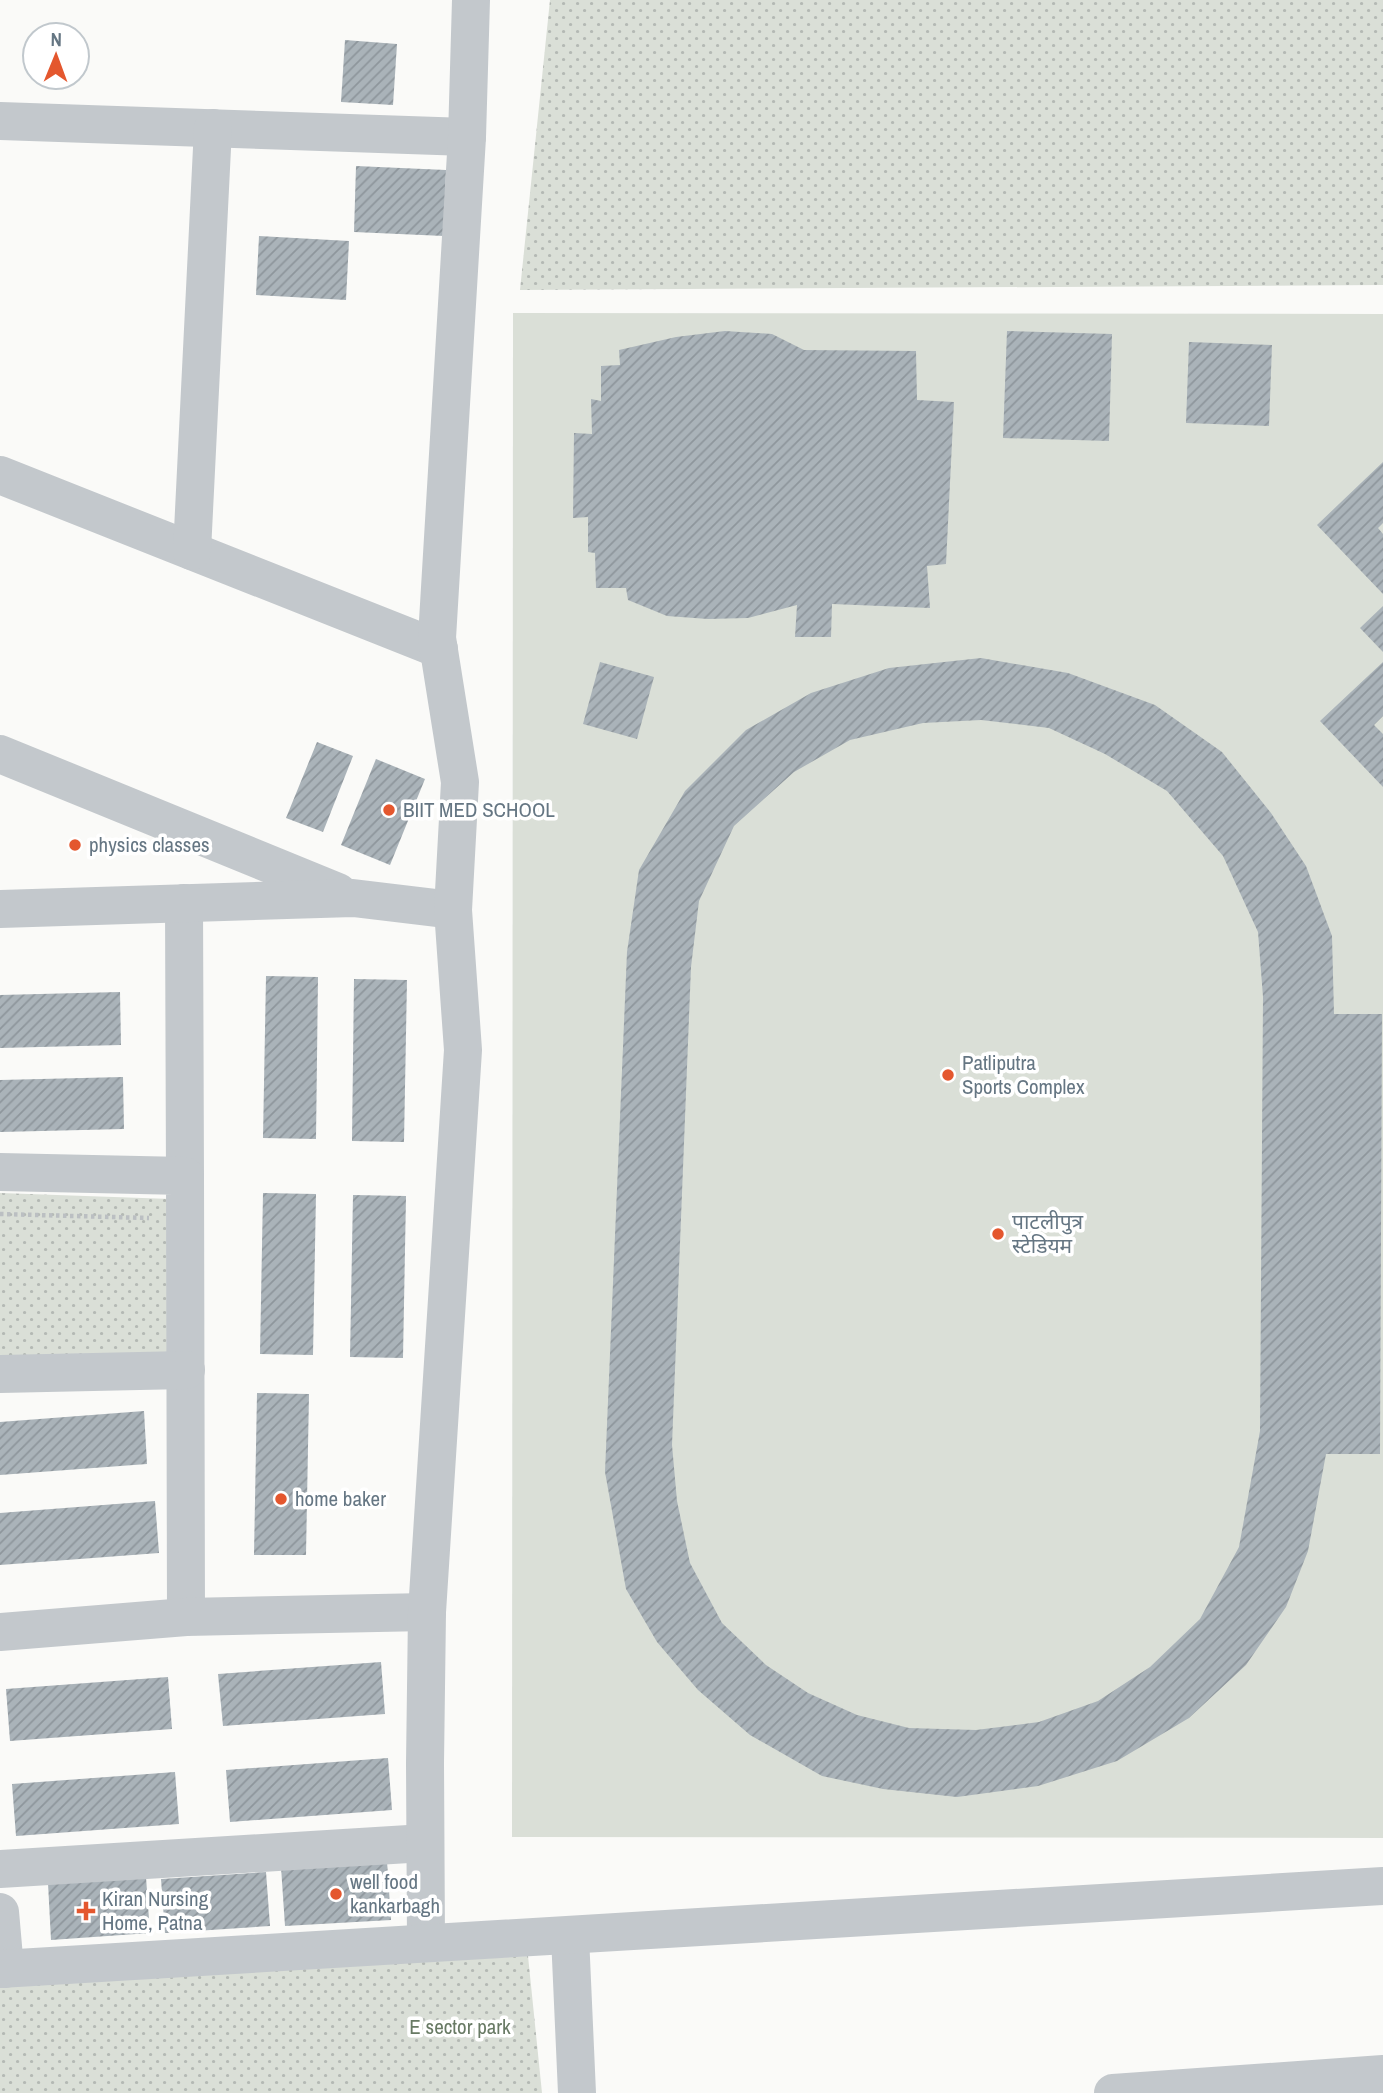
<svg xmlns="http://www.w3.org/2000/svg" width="1383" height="2093" font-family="'Archivo Narrow','Noto Sans Devanagari',sans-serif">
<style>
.green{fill:url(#green-dots)}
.pitch{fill:#dadfd7}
.building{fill:url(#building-hatch);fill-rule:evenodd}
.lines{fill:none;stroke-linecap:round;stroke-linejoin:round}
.path{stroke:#bbbfc2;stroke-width:4.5;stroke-dasharray:3.5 3.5;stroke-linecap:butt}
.street{stroke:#c3c8cc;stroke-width:38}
.poi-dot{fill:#e4572e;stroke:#fff;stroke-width:2.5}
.labels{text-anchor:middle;stroke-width:7;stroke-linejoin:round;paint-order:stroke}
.poi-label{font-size:21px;fill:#657683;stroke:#fff;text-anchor:start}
.park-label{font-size:21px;fill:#687a64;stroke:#fff}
</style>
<defs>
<pattern id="green-dots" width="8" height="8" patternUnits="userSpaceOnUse" patternTransform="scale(1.75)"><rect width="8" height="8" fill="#dadfd7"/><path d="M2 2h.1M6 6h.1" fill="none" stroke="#b4b9b4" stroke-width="1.8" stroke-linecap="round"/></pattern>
<pattern id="building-hatch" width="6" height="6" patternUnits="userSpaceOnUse" patternTransform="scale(1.75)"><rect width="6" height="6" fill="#aab3b9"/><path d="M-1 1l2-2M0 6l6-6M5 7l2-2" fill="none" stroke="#8e969c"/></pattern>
</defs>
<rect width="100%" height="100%" fill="#fafaf8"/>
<g class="green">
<path d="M550 0H1383V285L520 290Z"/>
<path d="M0 1193 171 1199 173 1353 0 1359Z"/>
<path d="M528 1956 542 2093H0V1984Z"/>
</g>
<path class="pitch" d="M513 313 1383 314V1838L512 1837Z"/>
<g class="building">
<path d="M345 40 397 44 393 105 341 102Z"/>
<path d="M356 166 446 170 444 236 354 232Z"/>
<path d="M259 236 349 241 346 300 256 295Z"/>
<path d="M725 331 772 334 804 350 916 351 917 400 954 402 946 564 927 566 930 608 832 604 831 637H795L797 605 748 618 708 619 667 616 628 600 626 588H596L595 553 588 552V517L573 518 574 433 592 434 591 399 601 401V366L620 365 619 350 676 337Z"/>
<path d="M1007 331 1112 334 1109 441 1003 438Z"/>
<path d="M1189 342 1272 345 1269 426 1186 423Z"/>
<path d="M1383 462V523L1378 528 1383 534V594L1317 525Z"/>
<path d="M1383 606V652L1360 628Z"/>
<path d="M981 658 1068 673 1155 705 1222 752 1271 813 1306 866 1332 936 1334 1014H1382L1380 1454H1326L1308 1551 1286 1607 1246 1665 1189 1718 1117 1761 1038 1786 957 1797 883 1789 822 1776 750 1735 698 1690 657 1642 626 1589 605 1472 627 952 639 870 685 791 746 730 811 693 889 668ZM981 720 1049 728 1105 754 1167 791 1223 856 1258 932 1263 997 1260 1431 1239 1547 1200 1619 1150 1667 1098 1701 1039 1722 976 1730 909 1728 857 1715 808 1693 766 1665 722 1623 690 1563 677 1501 672 1445 691 967 699 901 734 826 794 772 850 740 923 723Z"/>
<path d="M600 662 654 677 637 739 583 724Z"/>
<path d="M1383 662V716L1374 725 1383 734V787L1320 721Z"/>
<path d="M317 742 353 756 323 832 286 818Z"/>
<path d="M376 759 425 779 390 865 341 845Z"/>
<path d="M266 976 318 977 316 1139 263 1138Z"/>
<path d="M354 979 407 980 404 1142 352 1141Z"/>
<path d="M120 992 121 1045 0 1048V995Z"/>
<path d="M123 1077 124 1129 0 1132V1080Z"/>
<path d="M263 1193 316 1194 313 1355 260 1354Z"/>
<path d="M353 1195 406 1196 403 1358 350 1357Z"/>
<path d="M257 1393 309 1394 306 1555H254Z"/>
<path d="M144 1411 147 1464 0 1475V1422Z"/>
<path d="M155 1501 159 1553 0 1565V1513Z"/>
<path d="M381 1662 385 1714 223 1726 218 1674Z"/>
<path d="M168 1677 172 1729 10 1741 6 1689Z"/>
<path d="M388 1758 392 1810 230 1822 226 1770Z"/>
<path d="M175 1772 179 1824 16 1836 12 1784Z"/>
<path d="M387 1861 391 1920 285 1926 281 1867Z"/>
<path d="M266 1872 270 1926 165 1933 161 1879Z"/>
<path d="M146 1877 150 1933 51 1940 48 1883Z"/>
</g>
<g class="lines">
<path class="path" d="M0 1214 149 1218"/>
<g class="street">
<path d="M0 121 467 137"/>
<path d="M0 475 439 649"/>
<path d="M192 551 213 128"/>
<path d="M0 754 338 892"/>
<path d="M184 903 185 1176"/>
<path d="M0 909 353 898 453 910"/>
<path d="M0 1172 185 1176 186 1617"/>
<path d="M0 1374 186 1370"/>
<path d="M0 1632 186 1617 427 1612"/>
<path d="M0 1869 425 1843"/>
<path d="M0 1912 5 1969"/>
<path d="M570 1936 577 2093"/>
<path d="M426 1942 425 1763 427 1612 463 1050 453 910 460 782 437 638 467 137 471 0"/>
<path d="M0 1969 1383 1886"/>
<path d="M1113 2093 1383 2074"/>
</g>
</g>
<g class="poi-dot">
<circle cx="389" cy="810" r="7"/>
<circle cx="75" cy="845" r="7"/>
<circle cx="948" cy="1075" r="7"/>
<circle cx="998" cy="1234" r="7"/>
<circle cx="281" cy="1499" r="7"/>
<circle cx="336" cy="1894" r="7"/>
<path d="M82.5 1900.5h7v7h7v7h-7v7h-7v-7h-7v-7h7z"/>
</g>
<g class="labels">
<g class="poi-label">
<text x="403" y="817">BIIT MED SCHOOL</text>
<text x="89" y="852">physics classes</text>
<text x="962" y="1070">Patliputra<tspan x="962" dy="24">Sports Complex</tspan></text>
<text x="1012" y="1229">पाटलीपुत्र<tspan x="1012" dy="24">स्टेडियम</tspan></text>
<text x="295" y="1506">home baker</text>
<text x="350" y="1889">well food<tspan x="350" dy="24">kankarbagh</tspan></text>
<text x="102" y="1906">Kiran Nursing<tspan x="102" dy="24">Home, Patna</tspan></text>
</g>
<g class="park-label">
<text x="460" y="2034">E sector park</text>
</g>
</g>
<g transform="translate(56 56) rotate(1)"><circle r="33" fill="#ffffff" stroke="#c1c8cd" stroke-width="2"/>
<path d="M0-5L12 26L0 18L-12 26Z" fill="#e4572e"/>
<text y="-10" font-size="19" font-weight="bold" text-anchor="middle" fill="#657683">N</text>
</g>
</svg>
